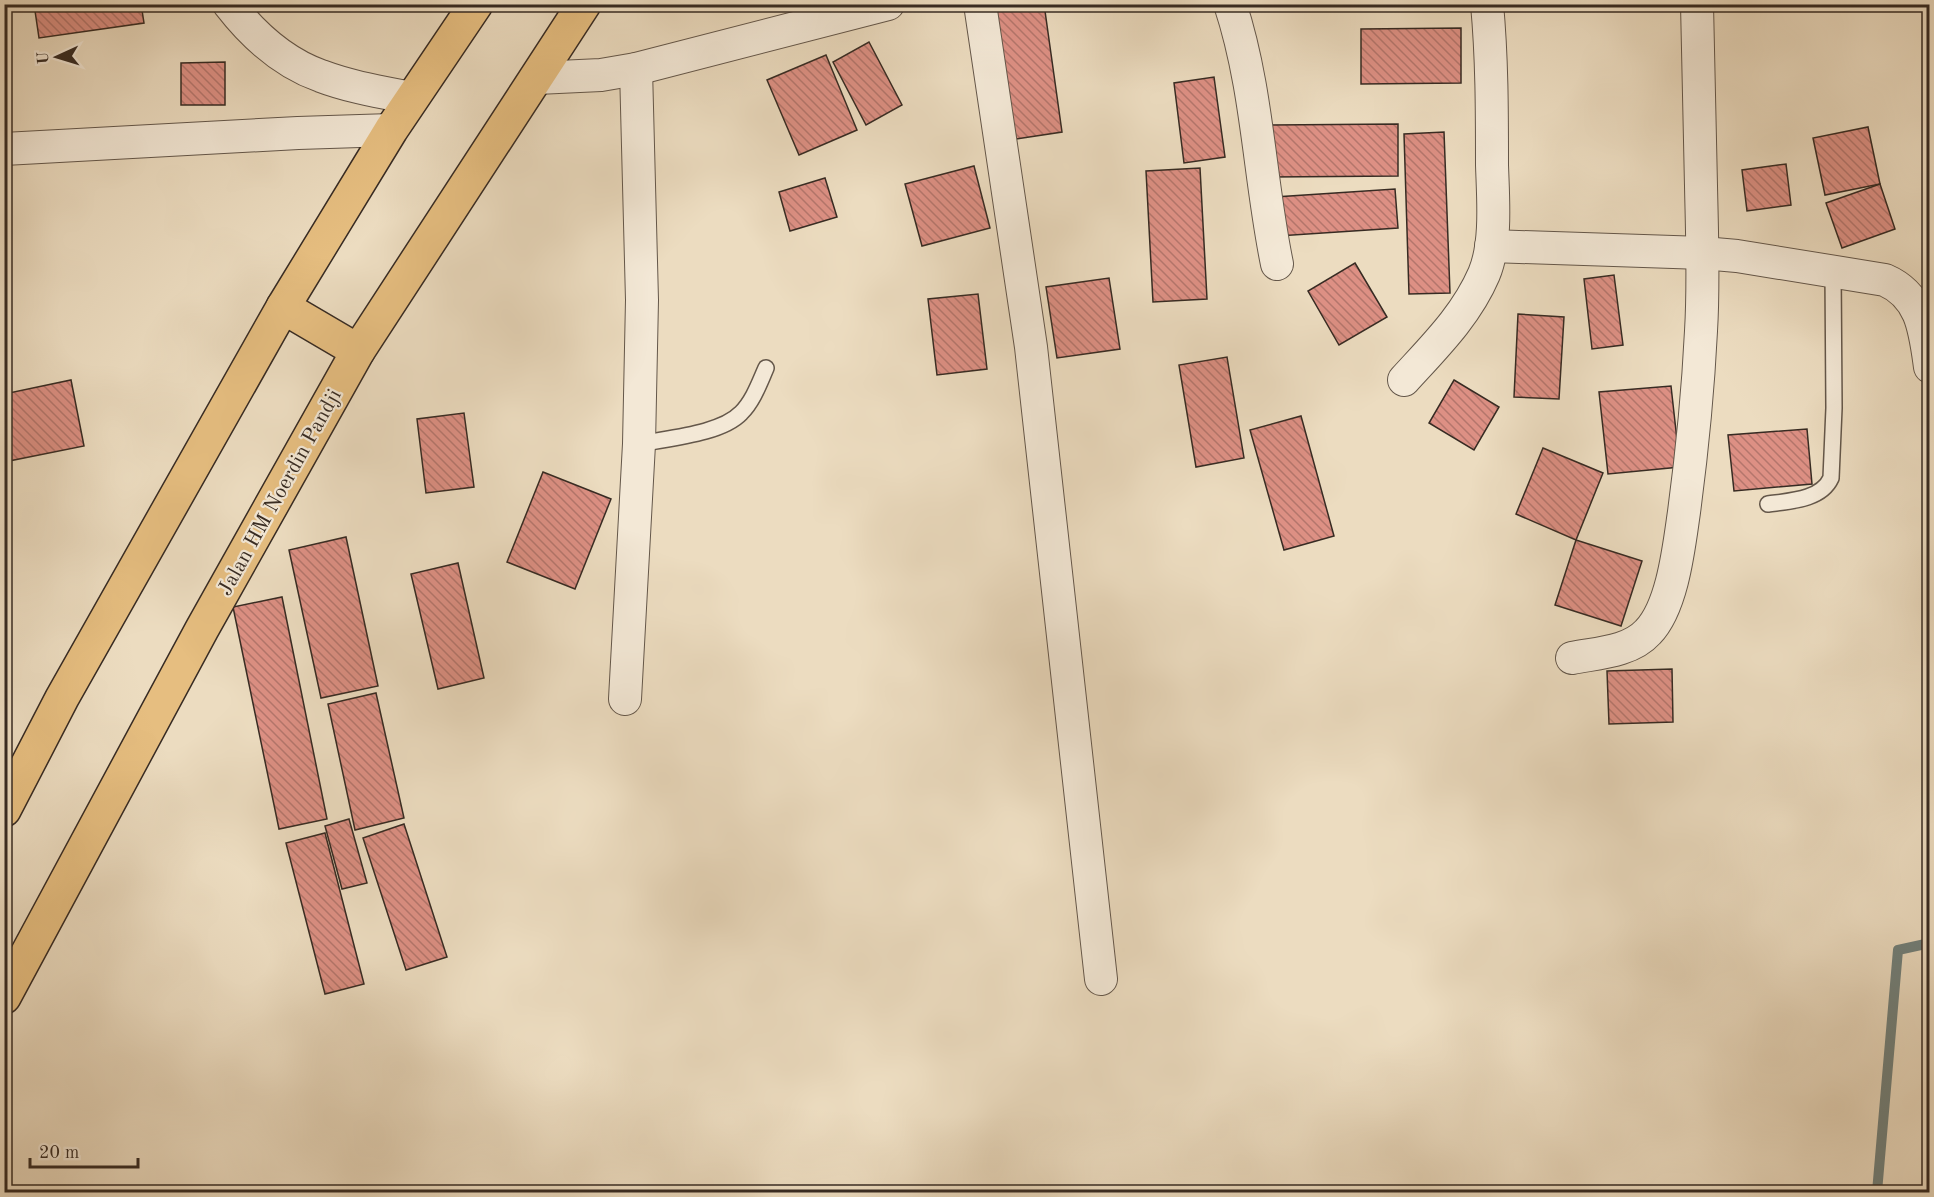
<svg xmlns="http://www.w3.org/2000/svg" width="1934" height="1197" font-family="'Old Standard TT',serif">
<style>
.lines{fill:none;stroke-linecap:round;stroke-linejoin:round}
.stream{stroke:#72817c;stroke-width:10}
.building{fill:url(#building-back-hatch);stroke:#372b23;stroke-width:1.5}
.lane-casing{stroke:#64574a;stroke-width:18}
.street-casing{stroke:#64574a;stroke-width:34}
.primary-casing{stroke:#372b23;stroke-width:36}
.lane{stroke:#f3e8d6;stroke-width:15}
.street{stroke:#f3e8d6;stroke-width:32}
.primary{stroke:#e6be80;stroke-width:33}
.labels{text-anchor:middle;stroke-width:4.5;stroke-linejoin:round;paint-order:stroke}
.street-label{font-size:21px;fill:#372b23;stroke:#f3e8d6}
</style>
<defs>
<pattern id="building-back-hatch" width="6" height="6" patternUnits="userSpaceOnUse" patternTransform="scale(1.5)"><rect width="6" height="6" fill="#dd9084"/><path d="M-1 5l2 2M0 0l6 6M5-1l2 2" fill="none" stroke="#b4766c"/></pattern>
</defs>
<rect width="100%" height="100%" fill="#ecdcc0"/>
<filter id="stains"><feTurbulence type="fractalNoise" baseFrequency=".00333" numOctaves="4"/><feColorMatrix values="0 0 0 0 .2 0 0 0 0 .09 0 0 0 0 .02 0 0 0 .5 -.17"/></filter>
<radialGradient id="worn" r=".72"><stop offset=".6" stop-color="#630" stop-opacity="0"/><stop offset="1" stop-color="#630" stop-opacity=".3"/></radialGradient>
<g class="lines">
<path class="stream" d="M1877 1192 1898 950 1930 943"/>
</g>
<g class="building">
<path d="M34 4H141L144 23 39 38Z"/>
<path d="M991 4H1044L1062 132 1010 140Z"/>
<path d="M1461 28V83L1361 84V29Z"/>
<path d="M869 42 902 105 866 125 833 62Z"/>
<path d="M826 55 857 130 799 155 767 80Z"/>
<path d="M225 62V105H181V63Z"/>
<path d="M1214 77 1225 157 1184 163 1174 83Z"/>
<path d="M1398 124V176L1264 177V125Z"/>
<path d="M1868 127 1880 184 1825 195 1813 138Z"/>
<path d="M1444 132 1450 293 1409 294 1404 134Z"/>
<path d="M1786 164 1791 205 1747 211 1742 170Z"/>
<path d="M974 166 990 228 922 246 905 184Z"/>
<path d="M1200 168 1207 299 1153 302 1146 171Z"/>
<path d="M825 178 837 217 790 231 779 192Z"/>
<path d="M1880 184 1895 229 1842 248 1826 203Z"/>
<path d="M1395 189 1398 228 1278 236 1275 197Z"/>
<path d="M1355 263 1387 317 1339 345 1308 291Z"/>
<path d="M1614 275 1623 345 1592 349 1584 279Z"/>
<path d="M1109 278 1120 349 1057 358 1046 287Z"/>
<path d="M978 294 987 369 937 375 928 299Z"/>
<path d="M1518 314 1564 317 1559 399 1514 397Z"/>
<path d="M1227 357 1244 458 1196 467 1179 365Z"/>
<path d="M71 380 84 446 4 462V394Z"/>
<path d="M1454 380 1499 407 1474 450 1429 423Z"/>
<path d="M1671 386 1680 467 1608 474 1599 392Z"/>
<path d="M464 413 474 487 426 493 417 419Z"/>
<path d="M1301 416 1334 536 1284 550 1250 430Z"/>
<path d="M1807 429 1812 484 1734 491 1728 435Z"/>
<path d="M1543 448 1603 473 1576 540 1516 514Z"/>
<path d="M543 472 611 499 575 589 507 562Z"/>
<path d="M346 537 378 686 321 698 289 550Z"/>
<path d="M1576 540 1642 561 1621 626 1555 605Z"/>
<path d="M458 563 484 678 438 689 411 574Z"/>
<path d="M282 597 327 819 279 829 233 607Z"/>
<path d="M1672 669 1673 722 1609 724 1607 671Z"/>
<path d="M376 693 404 818 355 830 328 704Z"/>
<path d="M349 819 367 883 342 889 325 826Z"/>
<path d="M404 824 447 957 406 970 363 838Z"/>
<path d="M325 833 364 984 325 994 286 843Z"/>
</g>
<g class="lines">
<defs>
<g id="lane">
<path d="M639 444C668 438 721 434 741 413 753 401 759 384 766 368"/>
<path d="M1768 504C1790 501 1821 500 1831 478L1834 408 1833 271"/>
</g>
<g id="street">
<path d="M229 4C253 35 284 63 321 76 350 87 381 92 412 98"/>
<path d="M980 4 1031 347 1101 979"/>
<path d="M1230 4C1258 89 1259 177 1277 264"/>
<path d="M537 78 601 75 636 69 888 4"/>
<path d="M4 149 298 133 391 130"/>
<path d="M1491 246 1703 253 1737 256 1885 280C1922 296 1925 331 1930 367"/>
<path d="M1404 380C1434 347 1466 316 1484 274 1497 243 1493 198 1492 165 1492 111 1492 58 1487 4"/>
<path d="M1572 658C1597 653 1630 652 1648 632 1673 606 1679 546 1684 512 1692 452 1698 392 1701 331 1704 283 1702 234 1701 186 1700 125 1698 65 1697 4"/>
<path d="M625 699 639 444 642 300 636 69"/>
</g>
<g id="primary">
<path d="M283 307 358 351"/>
<path d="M4 810 62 698 283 307 391 130 476 4"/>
<path d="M4 997 202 629 358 351 584 4"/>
</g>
</defs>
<use href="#lane" class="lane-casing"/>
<use href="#street" class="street-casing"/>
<use href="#primary" class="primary-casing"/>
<use href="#lane" class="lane"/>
<use href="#street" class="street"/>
<use href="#primary" class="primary"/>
</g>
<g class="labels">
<g class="street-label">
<text transform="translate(279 492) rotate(-61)" y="7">Jalan HM Noerdin Pandji</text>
</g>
</g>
<rect width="1934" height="1197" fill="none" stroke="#ecdcc0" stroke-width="24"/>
<rect x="6" y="6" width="1922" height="1185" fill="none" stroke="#372b23" stroke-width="3"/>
<rect x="12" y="12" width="1910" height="1173" fill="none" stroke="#372b23" stroke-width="1.5"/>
<g transform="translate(57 57) rotate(266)" stroke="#f3e8d6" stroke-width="4.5" paint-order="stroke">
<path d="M0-4.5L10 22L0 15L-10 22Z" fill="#372b23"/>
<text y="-9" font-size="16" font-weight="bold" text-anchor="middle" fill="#372b23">U</text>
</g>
<path d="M30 1158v9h108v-9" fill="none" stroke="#372b23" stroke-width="3"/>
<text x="39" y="1158" font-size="18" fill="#372b23" stroke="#f3e8d6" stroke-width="4.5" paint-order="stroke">20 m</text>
<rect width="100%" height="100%" filter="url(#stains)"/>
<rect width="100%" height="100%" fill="url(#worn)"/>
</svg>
